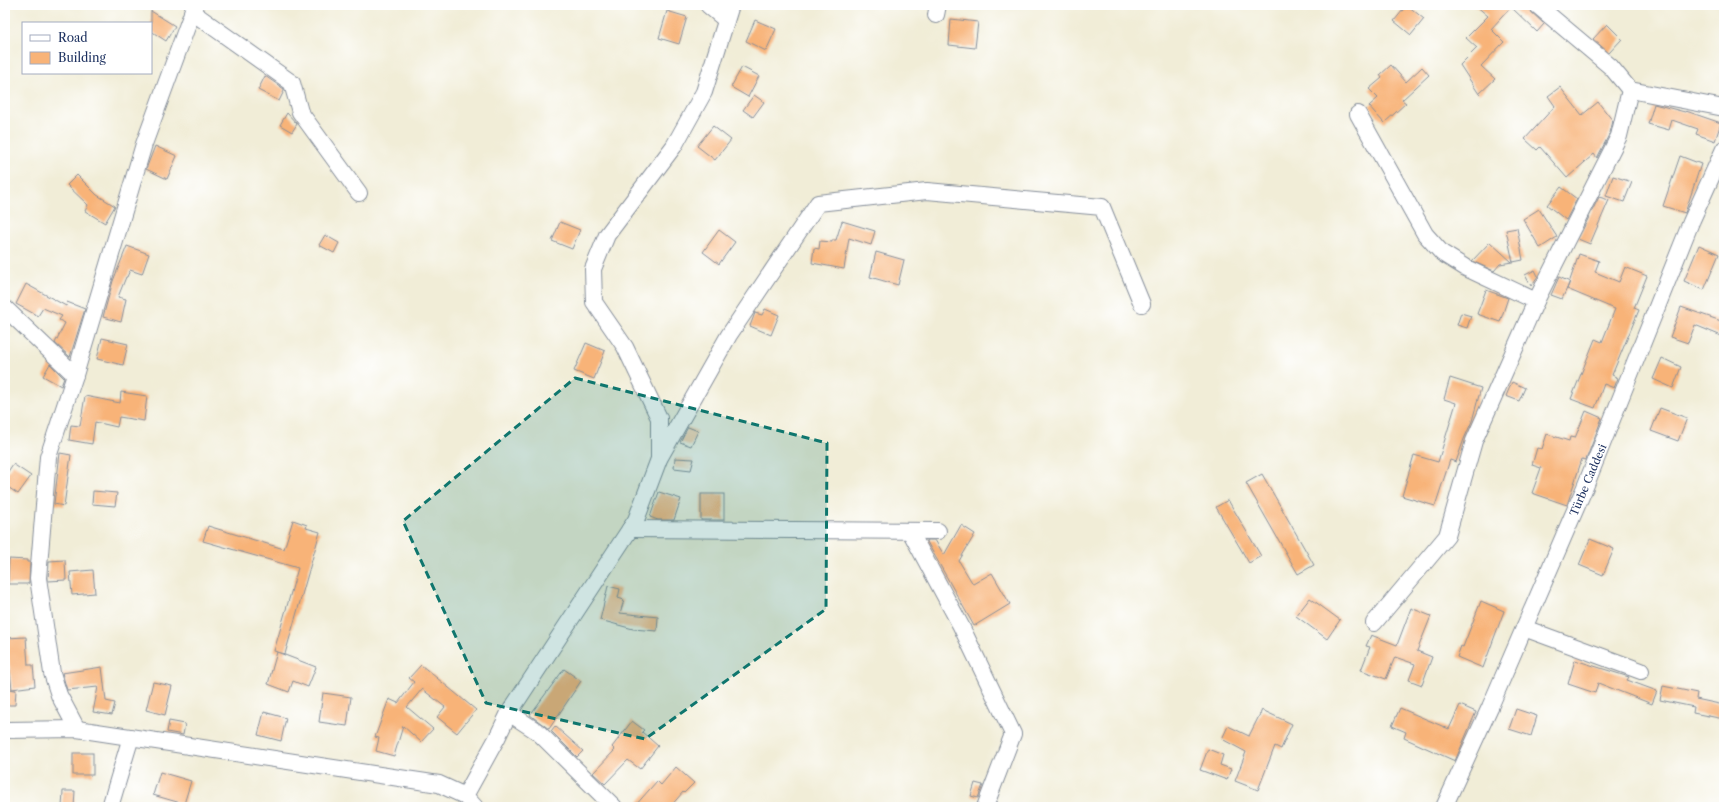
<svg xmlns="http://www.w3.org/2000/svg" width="1729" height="812" font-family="'Libre Caslon Text',serif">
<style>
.building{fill:#f8b378}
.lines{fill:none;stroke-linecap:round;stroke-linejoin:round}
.minor-casing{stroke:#868e9a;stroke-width:18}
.minor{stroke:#fff;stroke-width:16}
.marked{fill:#0f766e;fill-opacity:0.2;stroke:#0f766e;stroke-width:3;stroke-dasharray:8 5;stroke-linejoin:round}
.labels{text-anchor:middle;stroke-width:3;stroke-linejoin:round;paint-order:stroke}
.street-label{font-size:11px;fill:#1b2f5e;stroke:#fff}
</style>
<rect width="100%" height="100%" fill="#fff"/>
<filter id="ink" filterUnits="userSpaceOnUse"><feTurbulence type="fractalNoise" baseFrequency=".025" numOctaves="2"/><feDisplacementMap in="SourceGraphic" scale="8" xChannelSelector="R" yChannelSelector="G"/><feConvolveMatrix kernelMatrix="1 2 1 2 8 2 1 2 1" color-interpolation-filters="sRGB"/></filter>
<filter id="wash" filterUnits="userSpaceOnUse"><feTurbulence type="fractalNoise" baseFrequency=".012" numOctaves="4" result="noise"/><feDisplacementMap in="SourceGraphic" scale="16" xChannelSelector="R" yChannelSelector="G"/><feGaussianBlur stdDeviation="0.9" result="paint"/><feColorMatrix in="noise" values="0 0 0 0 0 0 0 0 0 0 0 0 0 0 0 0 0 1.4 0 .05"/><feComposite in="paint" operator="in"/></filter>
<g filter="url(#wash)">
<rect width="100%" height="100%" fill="#f1edd7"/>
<g id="blocks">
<g class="building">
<path d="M1407 5 1424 19 1411 35 1394 21Z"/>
<path d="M1475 5H1524L1544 24 1537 32 1511 7 1491 29 1504 42 1481 66 1495 79 1479 94 1460 65 1477 48 1466 38 1488 16Z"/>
<path d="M151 11 175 26 166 41 151 31Z"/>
<path d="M667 11 687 17 679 44 659 38Z"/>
<path d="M951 19 978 22 975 48 949 45Z"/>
<path d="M755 20 776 29 766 51 746 41Z"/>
<path d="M1607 24 1622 39 1609 53 1593 39Z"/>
<path d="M1391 65 1406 82 1422 67 1429 75 1402 100 1406 103 1384 123 1369 106 1378 98 1369 89 1382 78 1380 75Z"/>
<path d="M742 67 759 76 748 97 731 87Z"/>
<path d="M265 76 284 89V91L279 101 258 90Z"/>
<path d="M1560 87 1582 115 1598 102 1613 121 1610 133 1597 158 1594 154 1567 178 1540 147 1537 150 1525 139 1555 106 1548 96Z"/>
<path d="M754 95 764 102 753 117 743 110Z"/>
<path d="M1654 104 1685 112 1686 111 1721 123 1715 141 1696 134 1698 129 1672 120 1669 130 1648 124Z"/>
<path d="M287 113 297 124 292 132 280 125Z"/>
<path d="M713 126 731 140 715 160 697 146Z"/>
<path d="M155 146 177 156 167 179 146 169Z"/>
<path d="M1680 156 1701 164 1685 213 1663 206Z"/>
<path d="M77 175 97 195 115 206 105 223 85 211 88 205 67 185Z"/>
<path d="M1613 176 1632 182 1624 202 1606 196Z"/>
<path d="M1561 187 1577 199 1566 220 1547 205Z"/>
<path d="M1599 197 1609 200 1590 244 1578 239Z"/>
<path d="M1539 209 1557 237 1540 248 1523 219Z"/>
<path d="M842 221 875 231 871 245 849 238 844 269 812 263 814 248 819 249 820 241 832 242V240H836Z"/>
<path d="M560 222 580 230 572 249 552 241Z"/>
<path d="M1517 228 1523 260 1513 262 1506 230Z"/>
<path d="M719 230 735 242 719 264 703 252Z"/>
<path d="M325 235 339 243 334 253 319 245Z"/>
<path d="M1490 242 1512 262 1500 264 1494 271 1472 261Z"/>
<path d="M1699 245 1719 254 1704 290 1684 281Z"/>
<path d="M127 246 149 254 142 274 130 270 127 277H126L118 297 126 299 121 322 103 317 113 281Z"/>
<path d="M876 252 904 260 898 285 870 277Z"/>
<path d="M1579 254 1599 261 1595 272 1619 282 1625 267 1647 276 1634 308 1639 310 1612 375 1618 378 1614 388 1604 384 1595 408 1571 399 1595 339 1602 342 1615 309 1567 289Z"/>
<path d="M1535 270 1538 276 1531 286 1525 275Z"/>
<path d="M1559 277 1570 282 1562 299 1551 295Z"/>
<path d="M26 284 66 306 67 302 85 309 70 357 55 343 65 323 59 320 62 316 43 308 38 316 16 304Z"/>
<path d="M1486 290 1508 298 1500 322 1477 314Z"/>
<path d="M1681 307 1724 322V337L1695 325 1688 343 1670 337Z"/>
<path d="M765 309 779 315 771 335 750 326 755 313 762 315Z"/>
<path d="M1461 313 1471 316 1467 328 1457 325Z"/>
<path d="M102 338 128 344 123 365 97 359Z"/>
<path d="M586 343 605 351 594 379 574 371Z"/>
<path d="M1662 358 1681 367 1673 388 1653 379Z"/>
<path d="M50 364 64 378 61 386 43 376Z"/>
<path d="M1450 378 1481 388 1472 421 1464 439 1456 462 1450 460 1435 506 1402 496 1414 455 1438 462 1456 403 1444 399Z"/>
<path d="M1512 382 1525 388 1519 401 1506 396Z"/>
<path d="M121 392 147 396 144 421 119 417 117 427 95 422 92 444 69 440 71 425 80 426 85 396 120 403Z"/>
<path d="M1660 408 1687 418 1678 441 1651 431Z"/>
<path d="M1586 411 1602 418 1586 460 1582 459 1567 505 1532 493 1541 468 1532 465 1537 448 1542 449 1547 434 1569 441 1570 437 1575 438Z"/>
<path d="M688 427 698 431 691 446 680 442Z"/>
<path d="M60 453 71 455 64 506 54 504Z"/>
<path d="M675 458 694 459 691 470 674 468Z"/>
<path d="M13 464 31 476 18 494 5 485V476Z"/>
<path d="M1262 474 1314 565 1298 574 1246 483Z"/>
<path d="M93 491 117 493 115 506 92 504Z"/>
<path d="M659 492 681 499 674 520H658L650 517Z"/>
<rect x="701" y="494" width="23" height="26"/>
<path d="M1228 500 1261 556 1249 563 1216 507Z"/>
<path d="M293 520 307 525 306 528 320 532 285 654 274 651 298 568 203 541 208 526 284 549Z"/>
<path d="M961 525 975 534 959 561 973 584 992 573 1010 604 974 626 926 540H935L944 555Z"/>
<path d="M1590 539 1614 549 1603 575 1579 565Z"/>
<path d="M9 559 27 560V562H30L29 583 27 584H8Z"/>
<path d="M65 560 66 580 48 581 49 561Z"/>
<path d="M93 570 95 593 72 595 70 572Z"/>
<path d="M608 586 620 589 618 598 624 600 620 613 658 617 657 631 633 629 600 620Z"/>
<path d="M1310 598 1340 620 1327 639 1296 616Z"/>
<path d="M1481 601 1504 611 1483 668 1457 657 1461 646 1463 647Z"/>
<path d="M1411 608 1431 616 1417 651 1432 657 1422 685 1409 680 1415 664 1395 657 1386 679 1361 670 1370 647 1366 646 1371 635 1397 645Z"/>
<path d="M26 637 28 665H33L35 686 12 689 6 638Z"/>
<path d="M277 652 316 667 308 687 293 681 289 692 268 684Z"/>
<path d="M1575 660 1629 677 1627 680 1657 691 1652 704 1598 683 1595 693 1568 684Z"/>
<path d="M421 665 476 710 457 733 437 717 445 707 422 689 407 707 433 729 421 742 403 726 394 756 376 751 379 738 375 737 389 699 398 703 414 682 409 678Z"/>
<path d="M102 667 106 701 115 703 112 715 93 712 98 687 67 690 62 673Z"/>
<path d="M564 669 581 681 549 729 530 715Z"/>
<path d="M153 682 172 686 165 715 146 710Z"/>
<path d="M1663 686 1697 693 1696 699 1724 705V719L1693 713 1694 707 1660 700Z"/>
<path d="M5 689 16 690 15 705H5Z"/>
<path d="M323 693 351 697 347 726 319 722Z"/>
<path d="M1460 705 1476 712 1455 761 1404 738 1406 732 1392 726 1400 708 1449 729Z"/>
<path d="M1516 709 1537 716 1531 736 1509 729Z"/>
<path d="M1262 710 1292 724 1281 749 1275 746 1258 790 1235 781 1246 752 1222 739 1228 726 1249 736Z"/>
<path d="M264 712 286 718 281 741 258 735Z"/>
<path d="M169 721 185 724 183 735 167 732Z"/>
<path d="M632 721 644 730 642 732 658 746 640 769 628 760 605 784 593 773 615 750 612 747Z"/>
<path d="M555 726 583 751 577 757 551 731Z"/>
<path d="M1208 749 1223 755 1220 765 1231 769 1227 780 1200 770Z"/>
<rect x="73" y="753" width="20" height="22"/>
<path d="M676 767 694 783 684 793 683 792 670 807H634L657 781 661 785Z"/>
<path d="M160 772 191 781 184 804 153 795Z"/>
<path d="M975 783 983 785 978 798 971 796Z"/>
<path d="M63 791H75L74 807H62Z"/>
</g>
</g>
</g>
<g filter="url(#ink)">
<use href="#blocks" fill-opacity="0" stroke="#868e9a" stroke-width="1"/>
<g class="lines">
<defs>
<g id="minor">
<path d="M708 5 726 20"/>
<path d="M1537 5 1611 67 1630 90 1724 108"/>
<path d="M192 12 292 83 300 112 359 193"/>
<path d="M936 15 938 5"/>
<path d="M1358 114 1425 234 1442 253 1466 268 1536 301"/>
<path d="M5 308 75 375"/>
<path d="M660 457 729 335 818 203 927 191 1102 207 1142 304"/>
<path d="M630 529 938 531"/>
<path d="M910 531 961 626 1013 734 985 807"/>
<path d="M1374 623 1447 536 1474 441 1536 301 1619 136 1630 90"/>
<path d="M1524 628 1641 671"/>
<path d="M509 713 538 732 614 807"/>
<path d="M77 729 59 695 52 673 38 578 48 457 75 375 144 144 195 5"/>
<path d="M5 730 77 729 439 784 465 796"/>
<path d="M110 807 131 737"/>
<path d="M475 807 465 796 497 738 509 713 636 520 659 459V418L625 347 594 302 593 269 607 235 674 146 704 92 731 5"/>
<path d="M1444 807 1490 707 1585 487 1691 222 1724 149"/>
</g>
</defs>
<use href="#minor" class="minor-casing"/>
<use href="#minor" class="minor"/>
</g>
</g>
<path class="marked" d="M575 378 827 443 826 609 645 739 486 703 403 521Z"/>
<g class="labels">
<g class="street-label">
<text transform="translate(1588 480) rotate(-67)" y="4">Türbe Caddesi</text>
</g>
</g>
<rect width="1729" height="812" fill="none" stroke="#fff" stroke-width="20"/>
<rect x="22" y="22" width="130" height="52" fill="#ffffff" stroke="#a4acbf"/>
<rect x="30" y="35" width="20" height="6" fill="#ffffff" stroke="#a4acbf"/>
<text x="58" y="42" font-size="12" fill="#1b2f5e">Road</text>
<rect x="30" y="52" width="20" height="12" fill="#f8b378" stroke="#a4acbf"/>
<text x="58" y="62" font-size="12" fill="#1b2f5e">Building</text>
</svg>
